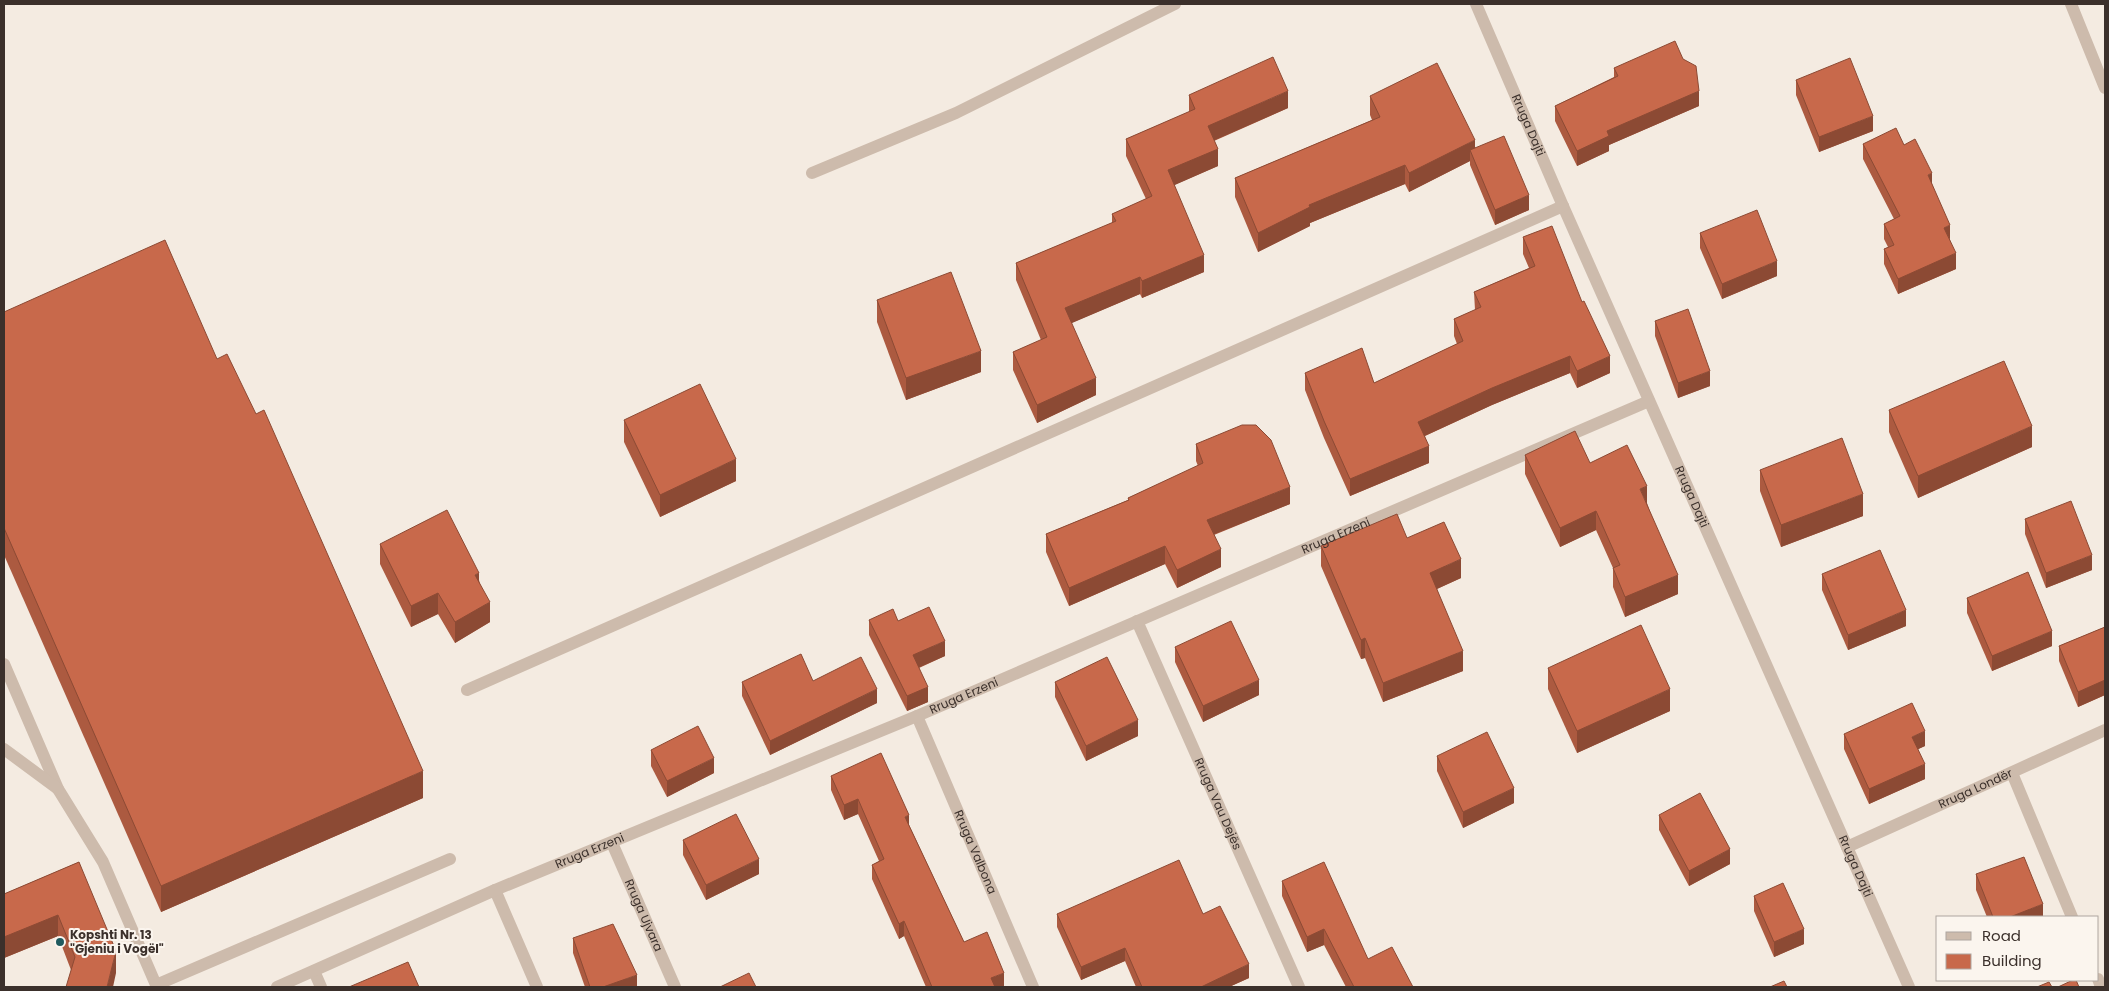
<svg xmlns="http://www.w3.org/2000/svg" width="2109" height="991" font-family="Poppins,sans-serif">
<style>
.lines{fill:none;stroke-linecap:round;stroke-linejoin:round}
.minor{stroke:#cdbbac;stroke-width:12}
.wall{fill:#ac5a40}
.shaded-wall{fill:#8c4a34}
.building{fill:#c8694b;stroke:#8c4a34}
.poi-dot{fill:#1f5a5e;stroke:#fbf5ee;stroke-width:2}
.labels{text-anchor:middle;stroke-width:4;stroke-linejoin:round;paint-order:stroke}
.street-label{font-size:12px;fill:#3b302b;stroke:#fbf5ee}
.poi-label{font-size:12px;font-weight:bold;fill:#3b302b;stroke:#fbf5ee;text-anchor:start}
</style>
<rect width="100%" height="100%" fill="#f4ebe1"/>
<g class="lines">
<g class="minor">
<path id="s1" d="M1476 4 1563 206 1909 987"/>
<path d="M2071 4 2105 88"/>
<path d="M812 173 956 113 1175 4"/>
<path id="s2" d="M1137 621 1299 987"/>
<path d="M4 664 58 789 103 862 156 985V987"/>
<path d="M467 690 1563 206"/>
<path id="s3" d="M917 716 1033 987"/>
<path d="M4 749 58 789"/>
<path d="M2012 773 2072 917"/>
<path id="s4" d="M612 843 675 987"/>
<path id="s5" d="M1847 847 2105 730"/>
<path d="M495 890 537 987"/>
<path d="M314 971 321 987"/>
<path d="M2098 979 2101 987"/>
<path d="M156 985 450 859"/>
<path id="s6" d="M277 987 495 890 917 716 1649 401"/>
</g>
</g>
<g class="wall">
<path d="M1683 59 1699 106 1609 145V151L1577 166 1555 121V106L1614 77V68Z"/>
<path d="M1796 80 1873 131 1819 152 1796 95Z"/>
<path d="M1189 95 1288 108 1214 141 1218 166 1174 185 1204 272 1142 298 1140 294 1071 323 1096 395 1037 423 1013 370V352L1041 340 1016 280V263L1112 223V214L1146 199 1126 156V139L1189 112Z"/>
<path d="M1370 96 1475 147 1529 210 1495 225 1470 165V161L1409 192 1405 184 1310 223V226L1258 252 1235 197V178L1372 120 1370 115Z"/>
<path d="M1863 144 1904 145 1932 184 1950 240 1956 269 1898 294 1884 264V249L1888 247 1884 239V224L1894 219 1863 159Z"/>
<path d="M1700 233 1777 276 1722 299 1700 248Z"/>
<path d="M1523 237 1610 373 1577 388 1570 373 1492 405 1425 436 1429 463 1350 496 1324 438 1305 390V373L1374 383 1457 344 1454 336V319L1475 310 1474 292 1529 268 1523 254Z"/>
<path d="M877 300 981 372 906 400 877 322Z"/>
<path d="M4 312 217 359 423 798 161 912 4 555Z"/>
<path d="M1655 321 1710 386 1678 398 1655 336Z"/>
<path d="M1889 410 2032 447 1918 498 1889 432Z"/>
<path d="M624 420 736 481 660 517 624 442Z"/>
<path d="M1196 444 1290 504 1214 535 1221 567 1177 588 1165 564 1069 606 1046 552V534L1128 500V498L1198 466 1196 461Z"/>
<path d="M1525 455 1590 463 1647 503 1678 594 1625 617 1613 587V568L1596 530 1560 547 1525 474Z"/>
<path d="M1760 470 1863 516 1781 547 1760 491Z"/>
<path d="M2025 519 2092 570 2046 588 2025 534Z"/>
<path d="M1407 538 1461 578 1437 589 1463 671 1383 702 1365 658 1361 659 1321 566V546Z"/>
<path d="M380 544 479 580 490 622 455 643 438 614 411 627 380 564Z"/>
<path d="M1822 574 1906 626 1848 650 1822 590Z"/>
<path d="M1967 598 2052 646 1992 671 1967 613Z"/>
<path d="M869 620 898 621 945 656 919 668 928 702 907 711 869 635Z"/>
<path d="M2105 627V695L2078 707 2059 661V646Z"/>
<path d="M1175 647 1259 695 1203 722 1175 662Z"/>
<path d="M1548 668 1670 711 1577 753 1548 689Z"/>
<path d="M813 681 877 703 770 755 742 696V682Z"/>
<path d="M1055 682 1138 736 1086 761 1055 697Z"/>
<path d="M1844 734 1925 746 1918 749 1925 779 1869 804 1844 749Z"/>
<path d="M651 750 714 773 667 797 651 766Z"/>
<path d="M1437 756 1514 803 1463 828 1437 771Z"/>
<path d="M831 776 909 825 964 942 1004 987H926L904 936 899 939 872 879V865L879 861 858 814 844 820 831 790Z"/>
<path d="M1659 815 1730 864 1689 886 1659 830Z"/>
<path d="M683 840 759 874 706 900 683 855Z"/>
<path d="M79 862 116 973 71 970 58 936 4 958V894Z"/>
<path d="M1976 874 2043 917H1987L1976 890Z"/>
<path d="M1282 881 1368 959 1413 987H1346L1324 945 1307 952 1282 896Z"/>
<path d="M1754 896 1804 944 1774 957 1754 911Z"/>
<path d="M1057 914H1203L1249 978 1229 987H1136L1125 961 1081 980 1057 927Z"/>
<path d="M573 938 637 987H585L573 953Z"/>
</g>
<g class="shaded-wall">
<path d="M1288 91V108L1208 143V126Z"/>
<path d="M1699 91V106L1609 145V151L1577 166V151L1607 131Z"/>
<path d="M1873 116V131L1819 152V137Z"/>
<path d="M1475 140V159L1470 150V161L1409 192V173Z"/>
<path d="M1218 149V166L1168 188V170Z"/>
<path d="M1405 165V184L1310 223V226L1258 252V233L1309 205Z"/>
<path d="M1932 173V188L1928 175Z"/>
<path d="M1529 195V210L1495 225V210Z"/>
<path d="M1950 225V240L1944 228Z"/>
<path d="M1956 253V269L1898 294V279Z"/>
<path d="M1204 255V272L1142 298V281Z"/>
<path d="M1777 261V276L1722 299V284Z"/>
<path d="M1140 277V294L1065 326V308Z"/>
<path d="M981 351V372L906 400V378Z"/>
<path d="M1570 356V373L1492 405 1418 439V422L1492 388Z"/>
<path d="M1610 356V373L1577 388V371Z"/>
<path d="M1710 371V386L1678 398V383Z"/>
<path d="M1096 378V395L1037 423V405Z"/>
<path d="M2032 426V447L1918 498V476Z"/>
<path d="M1429 446V463L1350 496V479Z"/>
<path d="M736 459V481L660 517V495Z"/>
<path d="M1647 486V505L1640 489Z"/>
<path d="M1290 487V504L1207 537V520Z"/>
<path d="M1863 494V516L1781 547V525Z"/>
<path d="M1596 511V530L1560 547V528Z"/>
<path d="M1165 546V564L1069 606V588Z"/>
<path d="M1221 549V567L1177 588V570Z"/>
<path d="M2092 555V570L2046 588V573Z"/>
<path d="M1461 559V578L1430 592V573Z"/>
<path d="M479 573V593L475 575Z"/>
<path d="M1678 575V594L1625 617V597Z"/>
<path d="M438 593V614L411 627V606Z"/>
<path d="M490 602V622L455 643V622Z"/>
<path d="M1906 610V626L1848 650V635Z"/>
<path d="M2052 631V646L1992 671V656Z"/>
<path d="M1365 638V658L1361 659V640Z"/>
<path d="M945 641V656L913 670V655Z"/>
<path d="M1463 651V671L1383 702V683Z"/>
<path d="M1259 680V695L1203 722V706Z"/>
<path d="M2105 680V695L2078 707V692Z"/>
<path d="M928 687V702L907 711V696Z"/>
<path d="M877 689V703L770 755V741Z"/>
<path d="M1670 689V711L1577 753V731Z"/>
<path d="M1138 720V736L1086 761V746Z"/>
<path d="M1925 731V746L1912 752V737Z"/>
<path d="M714 758V773L667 797V781Z"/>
<path d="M1925 764V779L1869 804V789Z"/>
<path d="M423 771V798L161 912V886Z"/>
<path d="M1514 788V803L1463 828V812Z"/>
<path d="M858 799V814L844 820V805Z"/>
<path d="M909 815V830L905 817Z"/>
<path d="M1730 849V864L1689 886V871Z"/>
<path d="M759 859V874L706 900V885Z"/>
<path d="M2043 904V917H2010Z"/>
<path d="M58 915V936L4 958V937Z"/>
<path d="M904 921V936L899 939V924Z"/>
<path d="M1324 929V945L1307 952V937Z"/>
<path d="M1804 929V944L1774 957V942Z"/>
<path d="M1125 948V961L1081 980V967Z"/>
<path d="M116 951V973L113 987H107Z"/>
<path d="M1249 964V978L1229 987H1201Z"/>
<path d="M1004 973V987H991V978Z"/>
<path d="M637 975V987H603Z"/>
</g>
<g class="building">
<path d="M1675 41 1683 59 1696 66 1699 91 1607 131 1609 136 1577 151 1555 106 1618 76 1614 68Z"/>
<path d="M1273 57 1288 91 1208 126 1218 149 1168 170 1204 255 1142 281 1140 277 1065 308 1096 378 1037 405 1013 352 1047 337 1016 263 1116 221 1112 214 1152 196 1126 139 1195 109 1189 95Z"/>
<path d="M1850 58 1873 116 1819 137 1796 80Z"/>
<path d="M1437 63 1475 140 1409 173 1405 165 1309 205 1310 207 1258 233 1235 178 1380 117 1370 96Z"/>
<path d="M1896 128 1904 145 1915 139 1932 173 1928 175 1950 225 1944 228 1956 253 1898 279 1884 249 1894 245 1884 224 1900 216 1863 144Z"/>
<path d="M1504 136 1529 195 1495 210 1470 150Z"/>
<path d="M1757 210 1777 261 1722 284 1700 233Z"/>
<path d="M1552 226 1582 302 1584 301 1610 356 1577 371 1570 356 1492 388 1418 422 1429 446 1350 479 1324 421 1305 373 1362 348 1374 383 1463 341 1454 319 1481 307 1474 292 1535 266 1523 237Z"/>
<path d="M165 240 217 359 227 354 256 414 264 410 423 771 161 886 4 528V312Z"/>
<path d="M951 272 981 351 906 378 877 300Z"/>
<path d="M1688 309 1710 371 1678 383 1655 321Z"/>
<path d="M2004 361 2032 426 1918 476 1889 410Z"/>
<path d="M700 384 736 459 660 495 624 420Z"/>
<path d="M1242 425H1256L1271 440 1290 487 1207 520 1221 549 1177 570 1165 546 1069 588 1046 534 1129 500 1128 498 1203 463 1196 444Z"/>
<path d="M1575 431 1590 463 1627 445 1647 486 1640 489 1678 575 1625 597 1613 568 1620 565 1596 511 1560 528 1525 455Z"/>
<path d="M1842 438 1863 494 1781 525 1760 470Z"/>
<path d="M2071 501 2092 555 2046 573 2025 519Z"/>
<path d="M447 510 479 573 475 575 490 602 455 622 438 593 411 606 380 544Z"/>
<path d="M1397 514 1407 538 1444 522 1461 559 1430 573 1463 651 1383 683 1365 638 1361 640 1321 546Z"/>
<path d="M1880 550 1906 610 1848 635 1822 574Z"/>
<path d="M2028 572 2052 631 1992 656 1967 598Z"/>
<path d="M929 607 945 641 913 655 928 687 907 696 869 620 893 609 898 621Z"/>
<path d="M1231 621 1259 680 1203 706 1175 647Z"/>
<path d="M1641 625 1670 689 1577 731 1548 668Z"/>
<path d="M2105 627V680L2078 692 2059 646Z"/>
<path d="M801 654 813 681 861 657 877 689 770 741 742 682Z"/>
<path d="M1107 657 1138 720 1086 746 1055 682Z"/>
<path d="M1912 703 1925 731 1912 737 1925 764 1869 789 1844 734Z"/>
<path d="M698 726 714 758 667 781 651 750Z"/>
<path d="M1487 732 1514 788 1463 812 1437 756Z"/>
<path d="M881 753 909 815 905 817 964 942 987 932 1004 973 991 978 995 987H932L904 921 899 924 872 865 884 859 858 799 844 805 831 776Z"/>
<path d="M1700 793 1730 849 1689 871 1659 815Z"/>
<path d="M736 814 759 859 706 885 683 840Z"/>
<path d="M2024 857 2043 904 2010 917H1993L1976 874Z"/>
<path d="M1179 860 1203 914 1220 906 1249 964 1201 987H1142L1125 948 1081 967 1057 914Z"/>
<path d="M79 862 116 951 107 987H66L75 957 58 915 4 937V894Z"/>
<path d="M1324 862 1368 959 1392 947 1413 987H1354L1324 929 1307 937 1282 881Z"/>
<path d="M1783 883 1804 929 1774 942 1754 896Z"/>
<path d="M613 924 637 975 603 987H590L573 938Z"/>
<path d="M408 962 419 987H349Z"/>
<path d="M749 973 756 987H720Z"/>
<path d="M2073 980H2076L2079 987H2058Z"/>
<path d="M1784 981 1787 987H1770Z"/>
<path d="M2049 982 2052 987H2037Z"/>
</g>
<circle class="poi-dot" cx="60" cy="942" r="5"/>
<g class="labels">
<g class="street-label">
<text dy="4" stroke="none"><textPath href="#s1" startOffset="132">Rruga Dajti</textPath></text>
<text dy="4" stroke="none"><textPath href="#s1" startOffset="538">Rruga Dajti</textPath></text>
<text dy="4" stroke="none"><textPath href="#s6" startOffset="1151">Rruga Erzeni</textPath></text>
<text dy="4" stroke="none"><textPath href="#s6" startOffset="746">Rruga Erzeni</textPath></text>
<text dy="4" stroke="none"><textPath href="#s5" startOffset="141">Rruga Londër</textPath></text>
<text dy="4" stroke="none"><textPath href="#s2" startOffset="200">Rruga Vau Dejës</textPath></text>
<text dy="4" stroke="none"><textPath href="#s6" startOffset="341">Rruga Erzeni</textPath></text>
<text dy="4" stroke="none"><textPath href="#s3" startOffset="148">Rruga Valbona</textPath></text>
<text dy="4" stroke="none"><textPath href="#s1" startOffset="942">Rruga Dajti</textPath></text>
<text dy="4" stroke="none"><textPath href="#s4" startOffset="79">Rruga Ujvara</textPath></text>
</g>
<g class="poi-label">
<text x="70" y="939">Kopshti Nr. 13<tspan x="70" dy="14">"Gjeniu i Vogël"</tspan></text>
</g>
</g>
<rect width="2109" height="991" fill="none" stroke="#3b302b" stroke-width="10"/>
<rect x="1936" y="916" width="162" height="65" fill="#fbf5ee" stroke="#aea6a0"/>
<rect x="1946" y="932" width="25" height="8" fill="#cdbbac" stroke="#aea6a0"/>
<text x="1982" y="941" font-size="15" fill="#3b302b">Road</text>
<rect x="1946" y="954" width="25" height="15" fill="#c8694b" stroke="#aea6a0"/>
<text x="1982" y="966" font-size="15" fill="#3b302b">Building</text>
</svg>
